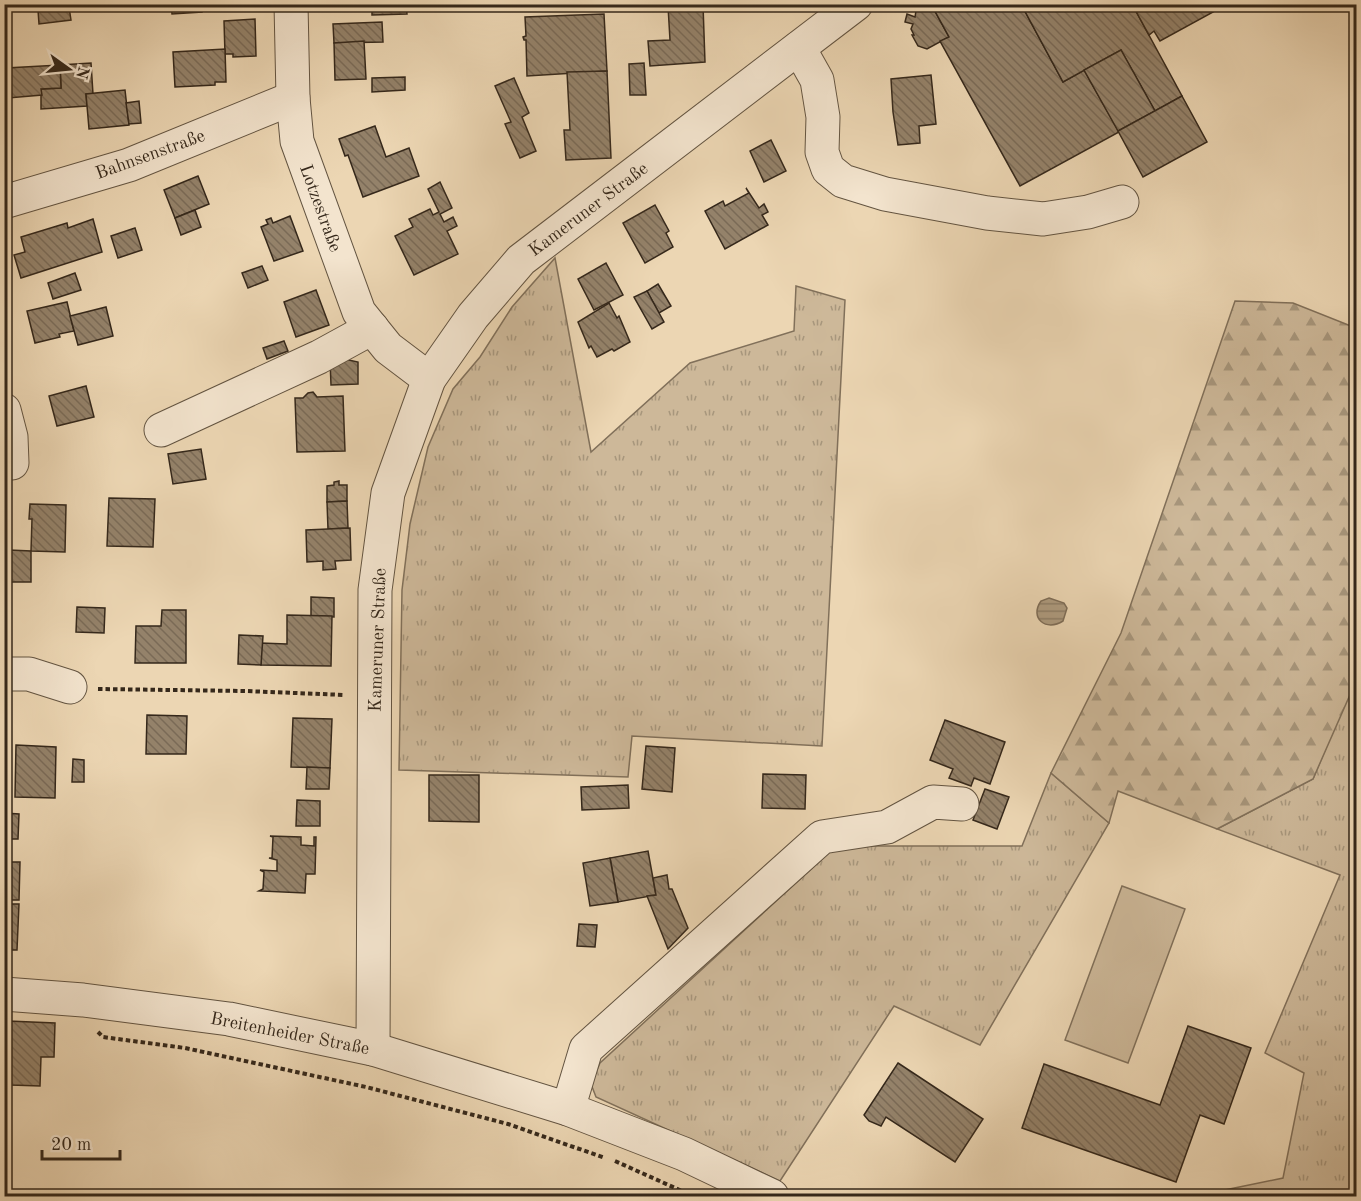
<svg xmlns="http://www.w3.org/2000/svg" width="1361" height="1201" font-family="'Old Standard TT',serif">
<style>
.grass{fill:url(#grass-tufts);stroke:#81705a;stroke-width:1.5}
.forest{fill:url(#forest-firs);stroke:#81705a;stroke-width:1.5}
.garden{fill:#cdb899;stroke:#81705a;stroke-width:1.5}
.water{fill:url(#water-rules);stroke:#7e6d57;stroke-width:1.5}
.building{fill:url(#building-back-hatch);stroke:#35281b;stroke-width:1.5}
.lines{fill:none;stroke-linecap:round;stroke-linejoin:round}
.minor-casing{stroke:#635441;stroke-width:35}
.path{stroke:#35281b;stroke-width:4;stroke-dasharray:4.5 3;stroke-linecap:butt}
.minor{stroke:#f3e4ce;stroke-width:33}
.labels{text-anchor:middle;stroke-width:4.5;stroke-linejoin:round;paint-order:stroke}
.street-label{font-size:18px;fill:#35281b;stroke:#f3e4ce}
</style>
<defs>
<pattern id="grass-tufts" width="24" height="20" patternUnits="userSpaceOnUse" patternTransform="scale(1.5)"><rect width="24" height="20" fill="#cdb899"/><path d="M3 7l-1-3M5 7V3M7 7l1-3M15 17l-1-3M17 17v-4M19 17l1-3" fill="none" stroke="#a7967c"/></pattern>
<pattern id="forest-firs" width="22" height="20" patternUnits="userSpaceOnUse" patternTransform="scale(1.5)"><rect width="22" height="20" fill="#cdb899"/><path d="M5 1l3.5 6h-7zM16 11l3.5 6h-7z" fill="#a7967c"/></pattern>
<pattern id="water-rules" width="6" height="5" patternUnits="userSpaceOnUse" patternTransform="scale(1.5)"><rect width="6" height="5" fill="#ae9b7f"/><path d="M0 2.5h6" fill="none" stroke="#8e7e67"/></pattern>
<pattern id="building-back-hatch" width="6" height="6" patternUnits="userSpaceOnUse" patternTransform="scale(1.5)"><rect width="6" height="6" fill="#94826a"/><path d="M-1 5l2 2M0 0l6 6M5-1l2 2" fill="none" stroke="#7a6a56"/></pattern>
</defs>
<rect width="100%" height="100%" fill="#ecd6b3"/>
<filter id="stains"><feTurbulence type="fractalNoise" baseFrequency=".00333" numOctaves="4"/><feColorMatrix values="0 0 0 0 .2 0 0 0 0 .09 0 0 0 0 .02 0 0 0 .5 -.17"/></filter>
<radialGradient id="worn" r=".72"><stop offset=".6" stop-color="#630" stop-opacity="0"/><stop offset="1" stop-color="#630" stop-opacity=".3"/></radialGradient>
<g class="grass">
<path d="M555 258 591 452 690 363 794 331 796 286 845 300 822 746 632 736 628 777 399 770 402 590 410 524 428 447 453 389 480 357 512 307Z"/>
<path d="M1356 676V1196H1216L1220 1191 1283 1178 1304 1073 1265 1053 1340 875 1217 829 1313 779Z"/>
<path d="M1051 773 1109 823 980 1045 894 1006 780 1181 596 1097 591 1084 600 1063 836 846H1022Z"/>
</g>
<path class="forest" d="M1235 301 1293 303 1356 328V681L1313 779 1217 829 1118 791 1109 823 1051 773 1121 633Z"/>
<path class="garden" d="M1122 886 1185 909 1128 1063 1065 1040Z"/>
<path class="water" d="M1049 598 1064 603 1067 608 1063 621C1046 632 1029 618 1041 601Z"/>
<g class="building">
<path d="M171 4H201L202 12 172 14Z"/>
<path d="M372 4H406L407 14 372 15Z"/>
<path d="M924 4H931L949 37 927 49 918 46 912 35H914L911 29 913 24 905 22 907 14 915 17 916 11Z"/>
<path d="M931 4H1021L1063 82 1084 70 1119 132 1020 186 940 41 949 37Z"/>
<path d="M1021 4H1132L1182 96 1155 111 1121 50 1063 82Z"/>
<path d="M1132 4H1212L1215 11 1160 41 1154 31 1149 35Z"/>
<path d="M703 5 705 62 650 66 648 41 670 40 668 6Z"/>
<path d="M69 7 71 20 39 24 38 10Z"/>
<path d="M604 14 607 71 527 76 526 40H524L523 37 526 36 525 17Z"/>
<path d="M255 19 256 56 233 57V54H225L224 21Z"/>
<path d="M382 22 383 42 334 43 333 24Z"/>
<path d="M364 41 366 79 335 80 334 43Z"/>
<path d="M225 49 226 82H215V85L175 87 173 52Z"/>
<path d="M1121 50 1155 111 1118 131 1084 70Z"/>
<path d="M91 63 93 94H86L87 106 41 109V89L61 88 60 65Z"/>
<path d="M644 63 646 95H630L629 64Z"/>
<path d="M60 65 61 88 41 89 42 95 8 98 6 68Z"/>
<path d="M607 71 611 158 566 160 564 130H570L567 72Z"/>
<path d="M931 75 936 124 919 126 920 143 898 145 893 112 891 79Z"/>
<path d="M405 77V90L372 92V78Z"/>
<path d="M514 78 529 113 522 117 536 151 520 158 505 124 511 122 495 86Z"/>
<path d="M125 90 129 125 89 129 86 94Z"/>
<path d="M1182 96 1207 142 1143 177 1118 131Z"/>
<path d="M139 101 141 123 129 124 126 103Z"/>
<path d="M375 126 386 157 409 148 419 176 363 197 348 155 345 156 339 139Z"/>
<path d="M771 140 786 171 764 182 750 151Z"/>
<path d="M198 176 209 204 175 218 164 190Z"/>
<path d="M440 182 452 208 440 214 444 222 453 217 457 226 447 231 458 254 414 275 395 236 413 227 409 219 430 209 433 215 439 212 428 189Z"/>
<path d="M746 188 759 208 764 204 768 212 762 215 768 225 725 249 705 211 723 201 725 206 749 193Z"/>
<path d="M655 205 669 231 666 233 673 247 645 263 623 223Z"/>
<path d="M195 210 201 227 181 235 175 218Z"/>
<path d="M290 216 303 251 274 261 261 227 268 224 266 220 271 218 273 223Z"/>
<path d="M93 219 102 252 21 278 14 255 25 252 21 237 67 223 68 228Z"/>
<path d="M135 228 142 250 118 258 111 236Z"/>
<path d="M606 263 623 295 594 310 578 279Z"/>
<path d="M262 266 268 280 248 288 242 273Z"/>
<path d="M75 273 81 290 53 299 48 283Z"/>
<path d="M658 284 671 306 659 313 647 291Z"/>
<path d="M316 290 329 325 296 337 284 302Z"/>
<path d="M647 291 664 322 652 329 634 297Z"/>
<path d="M67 302 74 331 59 334 60 337 35 343 27 311Z"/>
<path d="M609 303 617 318 619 316 630 342 614 351 612 349 597 357 591 346 589 348 578 322Z"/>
<path d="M106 307 113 336 78 345 70 316Z"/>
<path d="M284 341 288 351 267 359 263 348Z"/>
<path d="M335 357 358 362V384L331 385 330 360Z"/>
<path d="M86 386 94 417 57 426 49 396Z"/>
<path d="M313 392 317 397 343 396 345 451 297 452 295 398H303L308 393Z"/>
<path d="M201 449 206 479 173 484 168 454Z"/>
<path d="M339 481V485H347V501L327 502V486L334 485V482Z"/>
<path d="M109 498 155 499 153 547 107 546Z"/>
<path d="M347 501 348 528 328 529 327 502Z"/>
<path d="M30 504 66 505 65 552 31 551 32 519H29Z"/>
<path d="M350 528 351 560 335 561 336 569 323 570V561L307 562 306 530Z"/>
<path d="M9 550 31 551V582H8Z"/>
<path d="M311 597 334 598V617L311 616Z"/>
<path d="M77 607 105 608 104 633 76 632Z"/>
<path d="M162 610H186V663H135L136 626H161Z"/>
<path d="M287 615 332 616 331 666 261 665V643L287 644Z"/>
<path d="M239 635 263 636 261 665 238 664Z"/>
<path d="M147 715 187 716 186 754H146Z"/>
<path d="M293 718 332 719 330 768 291 767Z"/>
<path d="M945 720 1005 742 990 784 974 778 971 786 949 778 953 769 930 760Z"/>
<path d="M16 745 56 747 55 798 15 797Z"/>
<path d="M646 746 675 748 672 792 642 789Z"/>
<path d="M73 759 84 760V782H72Z"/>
<path d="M307 767 330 768 329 789H306Z"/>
<path d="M763 774 806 775 805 809 762 808Z"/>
<path d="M429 775H479V822L429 821Z"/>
<path d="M628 785 629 808 582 810 581 787Z"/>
<path d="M985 789 1009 797 997 829 973 820Z"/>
<path d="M297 800 320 801V826H296Z"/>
<path d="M4 813 19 814 18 839H4Z"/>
<path d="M270 836 301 837V845L314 846V837H316L315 874H306L305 893 259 891 263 889 264 872 260 870 277 871V860L269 858H272L273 837Z"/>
<path d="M648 851 656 895 618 902 610 858Z"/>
<path d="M610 858 618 902 590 906 583 863Z"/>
<path d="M4 862H20L19 900H4Z"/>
<path d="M667 875 669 889H672L688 928 668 949 647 896 656 895 653 878Z"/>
<path d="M4 904H19L17 950H4Z"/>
<path d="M579 924 597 925 595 947 577 946Z"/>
<path d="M8 1021 55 1023 54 1057H41L40 1086 11 1085V1055H7Z"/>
<path d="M1188 1026 1251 1048 1224 1124 1200 1115 1176 1182 1022 1128 1044 1064 1160 1105Z"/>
<path d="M898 1063 983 1119 955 1162 886 1117 881 1126 869 1121 864 1115Z"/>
</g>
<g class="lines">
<defs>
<g id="minor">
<path d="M291 4 293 98 297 141 359 312 388 348 429 379"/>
<path d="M799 48 817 80 823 117 822 152 828 169 843 181 885 194 987 213 1043 219 1088 212 1122 202"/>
<path d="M4 202 129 165 293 98"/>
<path d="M4 410 11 437 12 463"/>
<path d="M161 430 319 357 372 328"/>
<path d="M4 674H29L70 687"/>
<path d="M4 994 83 1000 229 1019 373 1049 568 1109 684 1154 772 1196"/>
<path d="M373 1049 375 590 388 493 429 379 473 316 521 260 856 4"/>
<path d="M568 1109 586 1049 822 837 887 827 933 802 962 804"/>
</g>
</defs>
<use href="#minor" class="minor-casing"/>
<g class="path">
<path d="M98 689 245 691 345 695"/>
<path d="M98 1032 103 1037 185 1048 366 1087 508 1124 605 1158"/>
<path d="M615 1161 693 1196"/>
</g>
<use href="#minor" class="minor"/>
</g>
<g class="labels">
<g class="street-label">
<text transform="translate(150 154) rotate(-20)" y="6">Bahnsenstraße</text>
<text transform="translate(321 208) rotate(70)" y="6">Lotzestraße</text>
<text transform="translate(588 209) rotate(-37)" y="6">Kameruner Straße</text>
<text transform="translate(377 640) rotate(-88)" y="6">Kameruner Straße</text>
<text transform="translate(290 1033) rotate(11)" y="6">Breitenheider Straße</text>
</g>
</g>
<rect width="1361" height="1201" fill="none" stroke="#ecd6b3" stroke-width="24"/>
<rect x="6" y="6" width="1349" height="1189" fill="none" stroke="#35281b" stroke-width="3"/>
<rect x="12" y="12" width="1337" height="1177" fill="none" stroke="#35281b" stroke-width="1.5"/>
<g transform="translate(69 69) rotate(105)" stroke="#f3e4ce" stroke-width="4.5" paint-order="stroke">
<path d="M0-4.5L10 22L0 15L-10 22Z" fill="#35281b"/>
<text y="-9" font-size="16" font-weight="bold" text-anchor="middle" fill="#35281b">N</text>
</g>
<path d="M42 1150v9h78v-9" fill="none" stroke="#35281b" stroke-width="3"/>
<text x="51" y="1150" font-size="18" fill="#35281b" stroke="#f3e4ce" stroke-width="4.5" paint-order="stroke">20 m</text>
<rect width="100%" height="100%" filter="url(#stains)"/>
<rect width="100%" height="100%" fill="url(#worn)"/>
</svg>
